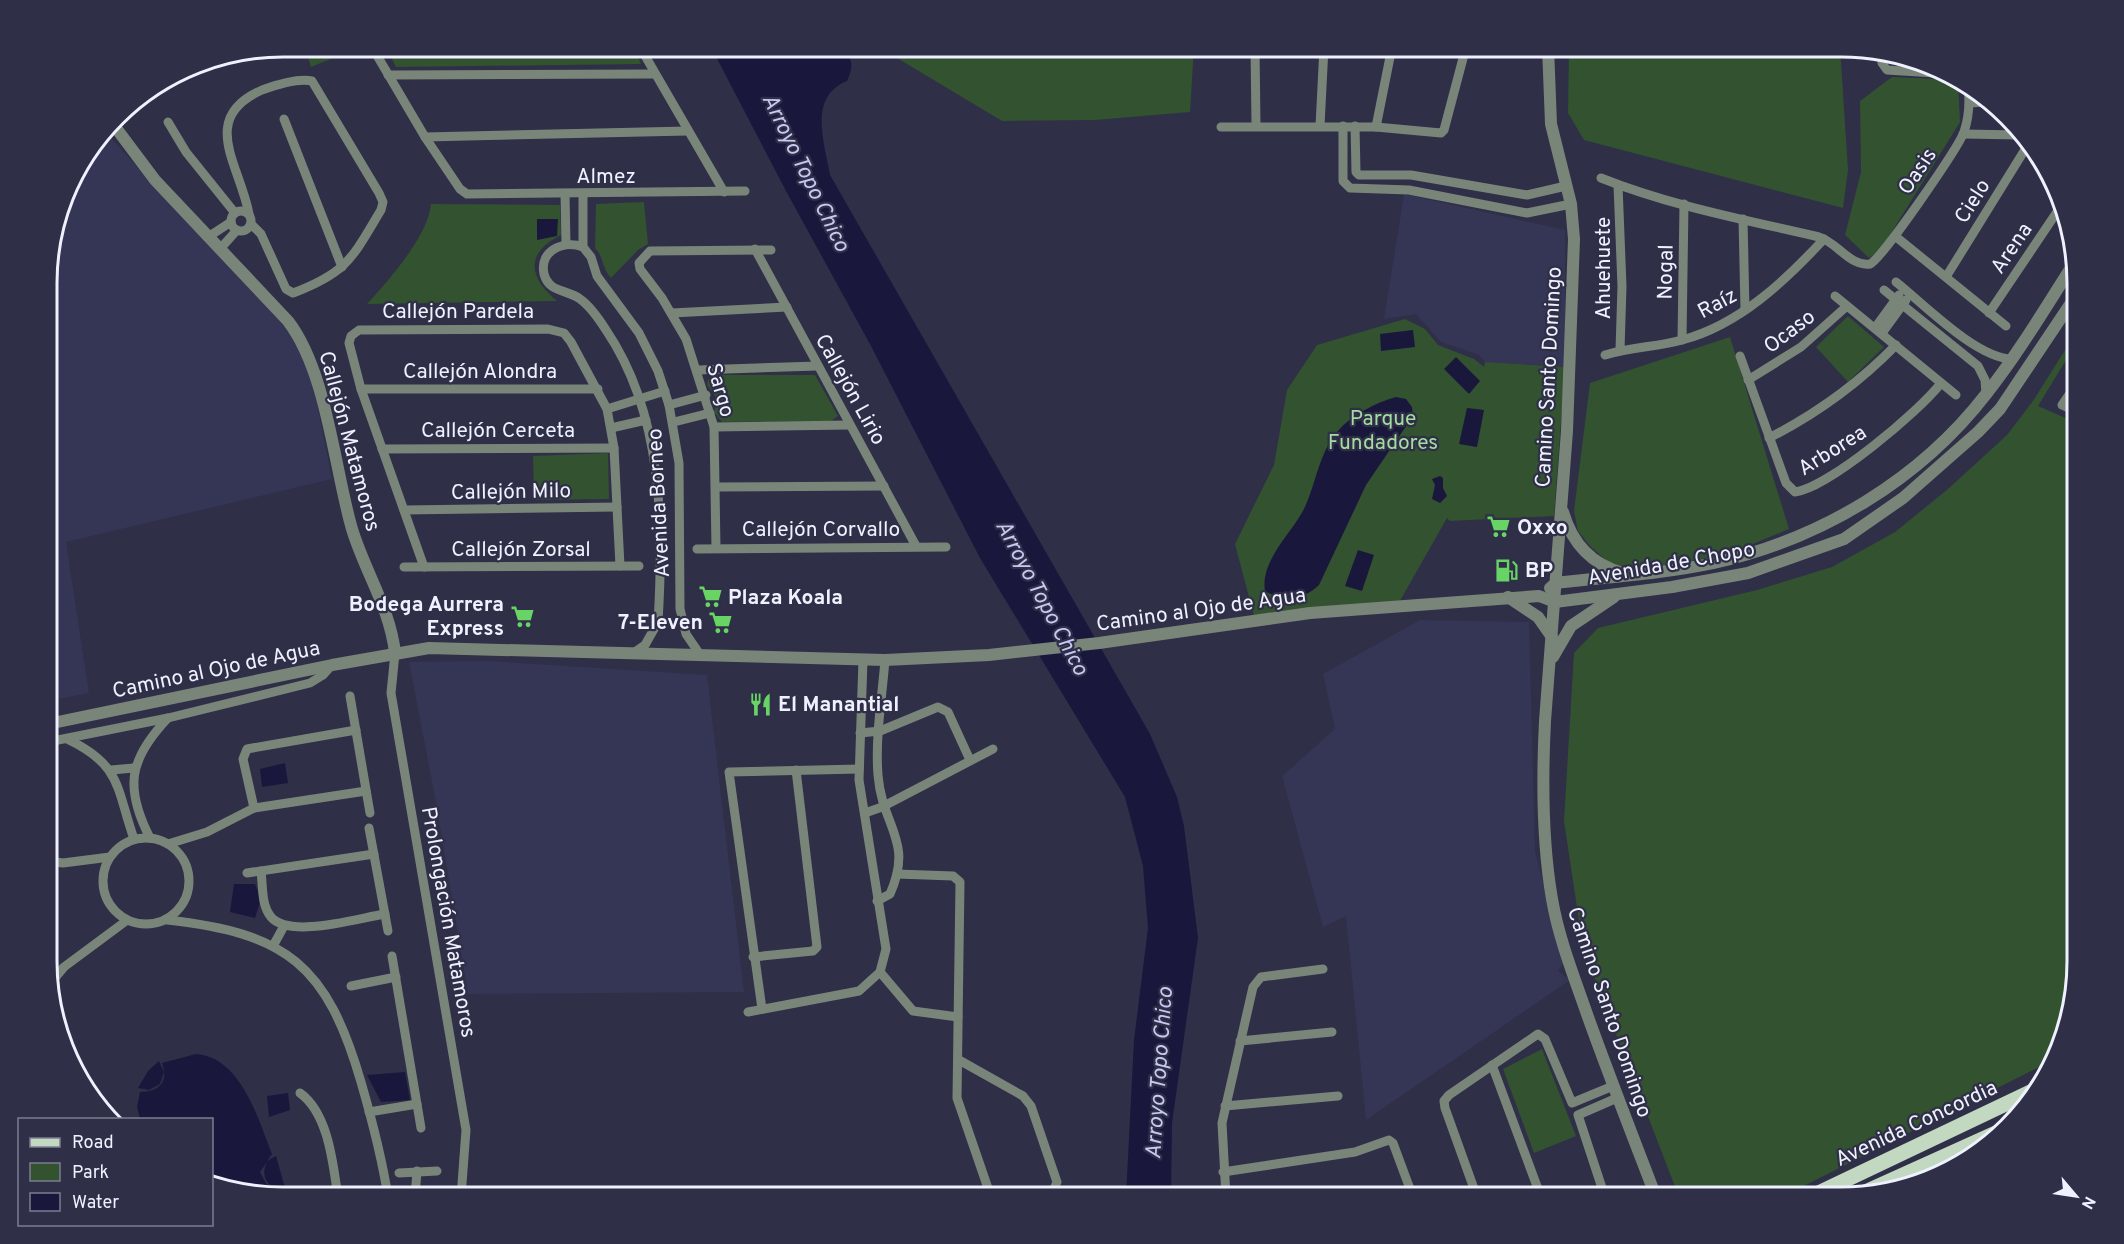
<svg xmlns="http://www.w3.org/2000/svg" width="2124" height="1244" font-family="Overpass,sans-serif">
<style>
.built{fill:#353555}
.green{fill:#325230}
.water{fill:#1a173d}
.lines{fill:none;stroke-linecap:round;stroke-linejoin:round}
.minor{stroke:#7a8579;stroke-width:9}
.tertiary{stroke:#7a8579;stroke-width:12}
.primary{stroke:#c2d8c1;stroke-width:15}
.labels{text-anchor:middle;stroke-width:4.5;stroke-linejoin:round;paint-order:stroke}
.street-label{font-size:21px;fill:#f0f1ff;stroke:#2f2f48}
.park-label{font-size:21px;fill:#a4dca0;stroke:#2f2f48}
.poi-label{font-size:21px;font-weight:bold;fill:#f0f1ff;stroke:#2f2f48;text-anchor:start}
.water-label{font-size:22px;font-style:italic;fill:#c7c9f4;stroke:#2f2f48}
.rim{fill:none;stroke:#f0f1ff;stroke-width:3}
</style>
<rect width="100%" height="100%" fill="#2f2f48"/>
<g class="built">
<path d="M106 133 306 347 332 479 66 542 89 693 48 701V252L71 178Z"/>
<path d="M1404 194 1565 230V367L1485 362 1479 355 1441 342 1416 314 1384 319Z"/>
<path d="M1420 620 1529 622 1535 851 1564 962 1558 971 1570 980 1366 1120 1346 916 1323 927 1282 776 1335 729 1323 674Z"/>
<path d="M489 661 707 675 744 992 468 994 436 802 409 662Z"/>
</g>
<g class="green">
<path d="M305 47H342L345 53 311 67Z"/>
<path d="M386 47H634L641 64 396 67Z"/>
<path d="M886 47H1194L1190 112 1095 120 1002 121 892 55Z"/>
<path d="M1569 47H1840L1848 170 1843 208 1584 140 1568 113Z"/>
<path d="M1892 77 1958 80 1960 122 1880 251 1869 258 1845 235 1861 172 1860 101Z"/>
<path d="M644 202 648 244 638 250 611 278C602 269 604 257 595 248L596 204Z"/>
<path d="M431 204 560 205 561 235C525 253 528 277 557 301L367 304C389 280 428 236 431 204Z"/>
<path d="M1848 316 1884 347 1848 382 1816 347Z"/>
<path d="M1405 319 1425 329 1438 345 1474 359 1484 367 1485 362 1565 367 1554 516 1450 521 1447 518 1397 606 1255 620 1235 544 1274 465 1287 390 1317 345Z"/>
<path d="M2077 331V342L2038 406 2077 423V976L2051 1061 1782 1197H1679L1583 948 1564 821 1574 653 1598 628 1757 590 1832 567 1895 532 1948 489 2007 435 2033 401Z"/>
<path d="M1730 337 1789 529 1731 553 1681 563 1623 570 1610 564 1590 546 1578 531 1574 511 1590 383Z"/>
<path d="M714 375H815L838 416 831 421 722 422 714 412C719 399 715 395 707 385L708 380Z"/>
<path d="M608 453 609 499 534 500 533 456Z"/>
<path d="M1542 1049 1576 1136 1534 1153 1503 1069Z"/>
</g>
<g class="water">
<path d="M711 47H845C852 61 854 67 847 81 807 97 825 144 830 175L1150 734 1177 797 1184 826 1198 938 1172 1123 1171 1197H1126L1134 1040 1148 928 1143 866 1125 797 980 558 871 346 786 191Z"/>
<path d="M537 219H558L557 236 537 240Z"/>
<path d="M1413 330 1415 347 1381 351 1380 334Z"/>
<path d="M1456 357 1480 381 1469 394 1444 369Z"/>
<path d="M1396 397 1406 399 1412 407 1413 416 1366 485 1319 585C1303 600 1284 602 1265 591 1260 561 1291 534 1304 509 1316 484 1319 453 1337 432 1351 415 1375 403 1396 397Z"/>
<path d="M1467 408 1484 410 1477 447 1459 444Z"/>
<path d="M1440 476 1443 478V488L1447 496 1440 503 1432 499 1435 485 1432 479Z"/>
<path d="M1358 550 1374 555 1362 591 1345 586Z"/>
<path d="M285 763 288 783 262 787 260 769Z"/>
<path d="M234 884H255L261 899 255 918 230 912Z"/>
<path d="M196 1054C241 1057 258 1119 272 1154L267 1161 276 1156 285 1188C267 1190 260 1176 267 1162L260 1172 269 1189 283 1190 284 1197 221 1189 212 1185V1120L140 1119 137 1107 140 1092C159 1092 169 1082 162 1063Z"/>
<path d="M159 1061 164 1072 160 1084 149 1090 138 1088 148 1071Z"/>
<path d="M405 1072 410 1100 381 1102 367 1075Z"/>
<path d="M288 1093 290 1110 269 1117 267 1096Z"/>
</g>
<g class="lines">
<g class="minor">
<path d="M372 47 425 137 460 189 467 194 745 191"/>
<path d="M640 47 724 192"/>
<path d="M1255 47 1256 125"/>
<path d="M1882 52V63L1887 70 1950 74"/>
<path d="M388 75 655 74"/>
<path d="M1970 103 1985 102"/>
<path d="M284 119 342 267"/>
<path d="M168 122 186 152 235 213"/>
<path d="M1320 126 1324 47"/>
<path d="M1343 126V181L1350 188 1409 190 1527 213 1571 204"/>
<path d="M1355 126 1356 172 1359 175H1411L1527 195 1566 186"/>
<path d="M1221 127H1376L1441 133 1444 130 1466 47"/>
<path d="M1376 127 1392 47"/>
<path d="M1963 134 2020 135"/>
<path d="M425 137 688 131"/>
<path d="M1601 178C1671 206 1746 220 1819 237 1837 242 1850 267 1870 264 1882 259 1958 148 1964 132 1969 117 1970 102 1968 86"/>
<path d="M1618 185 1622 286 1620 350"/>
<path d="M565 194 566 244"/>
<path d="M583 195V247"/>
<circle cx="241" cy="221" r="10"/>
<path d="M249 214C240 165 198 118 262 90 276 85 298 78 312 81L379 193 383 202 381 210C352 258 348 272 293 293L286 289 261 234 251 224"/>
<path d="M1743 219 1745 310"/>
<path d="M1895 236 2006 326"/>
<path d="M208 237 231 222"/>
<path d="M220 249 237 230"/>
<path d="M755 249 916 546"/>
<path d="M1946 277 2029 143"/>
<path d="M1896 282C1925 305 1976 358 2012 359"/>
<path d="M1884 290 1978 366 1985 380 1986 395"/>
<path d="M1835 296 1956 395"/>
<path d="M672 313 787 307"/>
<path d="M1989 313 2063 203"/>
<path d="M1875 328 1899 295"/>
<path d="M1882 333 1906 300"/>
<path d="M1682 340 1684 204"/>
<path d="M1605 355C1630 347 1657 347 1682 340 1739 325 1785 281 1824 239"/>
<path d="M1740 356 1786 483 1795 492C1828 488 1920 411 1941 383"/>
<path d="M698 370 818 366"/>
<path d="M1748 380 1801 347 1847 306"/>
<path d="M2077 383 2062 405 2077 412"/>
<path d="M361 389H598"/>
<path d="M669 405 706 395"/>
<path d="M607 409 665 391"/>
<path d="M674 422 710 413"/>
<path d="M714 427 850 425"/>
<path d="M611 428 646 420"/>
<path d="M1769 438C1818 413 1858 384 1896 345"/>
<path d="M382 449 614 448"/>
<path d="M717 487 884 486"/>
<path d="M404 510 617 507"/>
<path d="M716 548 714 427 686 339 662 298 640 269 639 263 650 251 771 250"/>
<path d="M697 549 946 547"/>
<path d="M404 567 639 566"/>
<path d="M424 567 361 389 349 343 351 336 359 330 548 329 564 333 571 342 607 409 614 448 620 566"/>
<path d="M395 653 391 693 466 1130 461 1197"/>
<path d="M632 654 645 645 658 622C664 524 663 414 606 330 599 319 590 306 580 299 567 289 549 293 544 274 539 250 564 240 583 247L591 257 597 276 639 333 658 371 669 405 679 463 680 609 686 634 701 656"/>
<path d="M350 696 370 813"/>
<path d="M860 733 880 731 938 707 948 712 970 760"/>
<path d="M67 739C122 765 116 788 134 839"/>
<path d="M48 742 168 718 310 683 323 675 332 665"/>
<path d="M111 770 134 768"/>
<path d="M254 808 243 759 247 749 356 730"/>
<path d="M865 813 882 807 993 749"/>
<path d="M369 828 388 931"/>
<circle cx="146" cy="881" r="43"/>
<path d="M150 838C124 787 129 759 168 718"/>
<path d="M168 844 207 832 254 808 366 791"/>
<path d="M48 861 63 863 110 857"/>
<path d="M261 871C263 886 261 905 271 917 290 939 358 918 385 914"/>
<path d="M247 873 374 854"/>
<path d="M897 874 953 876 960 882 957 1098 991 1197"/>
<path d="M877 901 890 894C914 840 882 827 878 775 875 738 882 698 885 660"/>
<path d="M167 920C287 933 327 965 361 1082 372 1120 382 1158 388 1197"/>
<path d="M273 946 284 926"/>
<path d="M392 956 421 1128"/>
<path d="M753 957 813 951 817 947 796 770"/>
<path d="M880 972 913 1011 958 1017"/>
<path d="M48 986 64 967 126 921"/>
<path d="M351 986 396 977"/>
<path d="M762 1009 729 772 859 769"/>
<path d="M748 1012 859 991 880 972 886 949 859 780 863 660"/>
<path d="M1240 1041 1332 1032"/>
<path d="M959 1060 1023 1096 1031 1106 1057 1182 1054 1189 1035 1197"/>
<path d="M1492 1065 1541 1197"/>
<path d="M300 1093C329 1114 333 1165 338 1197"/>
<path d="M1225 1106 1338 1096"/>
<path d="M369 1112 417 1104"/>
<path d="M1223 1172 1355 1152 1389 1140 1393 1143 1413 1197"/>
<path d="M399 1173 437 1171"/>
<path d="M415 1197 417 1171"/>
<path d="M1226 1197 1222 1123 1253 987 1261 977 1323 969"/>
<path d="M1477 1197 1445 1108 1444 1101 1449 1095 1538 1034 1545 1039 1572 1103 1613 1086"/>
<path d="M1605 1197 1578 1115 1617 1098"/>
</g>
<g class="tertiary">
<path d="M1548 47 1551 124 1571 204 1574 239 1567 431 1545 721C1542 780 1542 841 1552 899 1559 940 1575 979 1588 1017 1610 1078 1633 1137 1656 1197"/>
<path d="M113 124 155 180 288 321C327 372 334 467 352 529 365 572 390 608 395 653"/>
<path d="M1563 512C1572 543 1592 565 1623 573"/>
<path d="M1550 588 1556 583C1609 577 1662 574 1714 563 1821 539 1920 480 1987 393 2020 351 2047 305 2076 260"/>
<path d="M1508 597 1538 617 1552 637"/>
<path d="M1553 657 1571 626 1614 597"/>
<path d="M48 724 332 665 429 648 885 660 989 655 1099 643 1310 613 1539 596 1555 602 1672 587 1748 573 1844 539 1903 498 1978 432 2000 409 2077 294"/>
</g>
<g class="primary">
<path d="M1810 1197 2039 1088"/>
<path d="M1854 1197 2009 1127"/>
</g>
</g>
<defs>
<symbol id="supermarket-bare" viewBox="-9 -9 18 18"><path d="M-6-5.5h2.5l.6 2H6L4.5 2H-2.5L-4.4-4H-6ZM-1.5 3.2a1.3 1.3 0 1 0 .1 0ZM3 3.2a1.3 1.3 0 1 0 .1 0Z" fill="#68d465" stroke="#2f2f48" stroke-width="2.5" paint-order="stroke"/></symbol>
<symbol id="fuel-bare" viewBox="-9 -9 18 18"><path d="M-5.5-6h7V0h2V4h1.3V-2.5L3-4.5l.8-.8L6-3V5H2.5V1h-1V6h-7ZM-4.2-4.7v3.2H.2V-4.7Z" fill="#68d465" stroke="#2f2f48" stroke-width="2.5" paint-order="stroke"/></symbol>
<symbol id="restaurant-bare" viewBox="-9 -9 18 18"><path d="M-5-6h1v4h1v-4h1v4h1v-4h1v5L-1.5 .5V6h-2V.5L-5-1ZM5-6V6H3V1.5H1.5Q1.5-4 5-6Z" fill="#68d465" stroke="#2f2f48" stroke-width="2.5" paint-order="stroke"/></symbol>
</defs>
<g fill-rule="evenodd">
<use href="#supermarket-bare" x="1482" y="510" width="33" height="33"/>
<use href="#fuel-bare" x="1490" y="554" width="33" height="33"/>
<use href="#supermarket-bare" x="694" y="580" width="33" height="33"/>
<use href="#supermarket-bare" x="506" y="600" width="33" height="33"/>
<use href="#supermarket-bare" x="704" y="606" width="33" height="33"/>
<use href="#restaurant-bare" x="744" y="688" width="33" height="33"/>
</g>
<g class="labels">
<g class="street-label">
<text transform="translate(1917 171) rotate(-56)" y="7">Oasis</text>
<text x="606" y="183">Almez</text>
<text transform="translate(1972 201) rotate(-58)" y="7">Cielo</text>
<text transform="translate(2011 248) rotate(-56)" y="7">Arena</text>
<text transform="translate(1603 268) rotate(-90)" y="7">Ahuehuete</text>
<text transform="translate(1665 272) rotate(-89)" y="7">Nogal</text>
<text transform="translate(1717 303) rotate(-28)" y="7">Raíz</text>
<text x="458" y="318">Callejón Pardela</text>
<text transform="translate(1789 331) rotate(-37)" y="7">Ocaso</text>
<text x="480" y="378">Callejón Alondra</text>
<text transform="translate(1548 377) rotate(-87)" y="7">Camino Santo Domingo</text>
<text transform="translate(851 389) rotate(61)" y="7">Callejón Lirio</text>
<text transform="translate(721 390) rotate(74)" y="7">Sargo</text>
<text x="498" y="437">Callejón Cerceta</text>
<text transform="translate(350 441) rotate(75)" y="7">Callejón Matamoros</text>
<text transform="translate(1832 450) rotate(-32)" y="7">Arborea</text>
<text transform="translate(511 491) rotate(-1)" y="7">Callejón Milo</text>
<text transform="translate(658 503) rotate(-93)" y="7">Avenida Borneo</text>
<text x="821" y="536">Callejón Corvallo</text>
<text x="521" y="556">Callejón Zorsal</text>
<text transform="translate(1671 563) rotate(-10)" y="7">Avenida de Chopo</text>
<text transform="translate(1201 609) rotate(-8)" y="7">Camino al Ojo de Agua</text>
<text transform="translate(216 669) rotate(-12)" y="7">Camino al Ojo de Agua</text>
<text transform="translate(449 922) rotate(80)" y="7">Prolongación Matamoros</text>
<text transform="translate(1610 1012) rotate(71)" y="7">Camino Santo Domingo</text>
<text transform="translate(1916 1123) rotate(-25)" y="7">Avenida Concordia</text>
</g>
<g class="park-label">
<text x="1383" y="425">Parque<tspan x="1383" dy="24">Fundadores</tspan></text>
</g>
<g class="poi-label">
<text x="1517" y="534">Oxxo</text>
<text x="1525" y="577">BP</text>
<text x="728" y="604">Plaza Koala</text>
<text x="504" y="611" text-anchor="end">Bodega Aurrera<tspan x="504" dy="24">Express</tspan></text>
<text x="703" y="629" text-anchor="end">7-Eleven</text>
<text x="778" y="711">El Manantial</text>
</g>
<g class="water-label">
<text transform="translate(807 172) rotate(64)" y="8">Arroyo Topo Chico</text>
<text transform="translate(1043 597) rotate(62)" y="8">Arroyo Topo Chico</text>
<text transform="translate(1158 1073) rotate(-86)" y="8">Arroyo Topo Chico</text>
</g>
</g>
<path d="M0 0H2124V1244H0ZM283 57H1841A226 226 0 0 1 2067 283V961A226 226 0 0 1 1841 1187H283A226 226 0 0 1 57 961V283A226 226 0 0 1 283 57Z" fill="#2f2f48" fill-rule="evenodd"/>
<path class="rim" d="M283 57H1841A226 226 0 0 1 2067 283V961A226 226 0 0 1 1841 1187H283A226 226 0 0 1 57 961V283A226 226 0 0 1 283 57Z"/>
<rect x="18" y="1118" width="195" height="108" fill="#2f2f48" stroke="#7c7d91" stroke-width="1.5"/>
<rect x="30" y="1138" width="30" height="9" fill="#c2d8c1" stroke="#7c7d91" stroke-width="1.5"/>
<text x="72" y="1148" font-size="18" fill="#f0f1ff">Road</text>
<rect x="30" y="1163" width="30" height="18" fill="#325230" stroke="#7c7d91" stroke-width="1.5"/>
<text x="72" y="1178" font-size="18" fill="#f0f1ff">Park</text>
<rect x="30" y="1193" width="30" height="18" fill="#1a173d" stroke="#7c7d91" stroke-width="1.5"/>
<text x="72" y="1208" font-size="18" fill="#f0f1ff">Water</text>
<g transform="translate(2076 1196) rotate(119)" stroke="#2f2f48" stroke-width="4.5" paint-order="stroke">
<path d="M0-4.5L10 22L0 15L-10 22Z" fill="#f0f1ff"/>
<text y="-9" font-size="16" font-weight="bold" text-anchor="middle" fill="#f0f1ff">N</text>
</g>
</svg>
